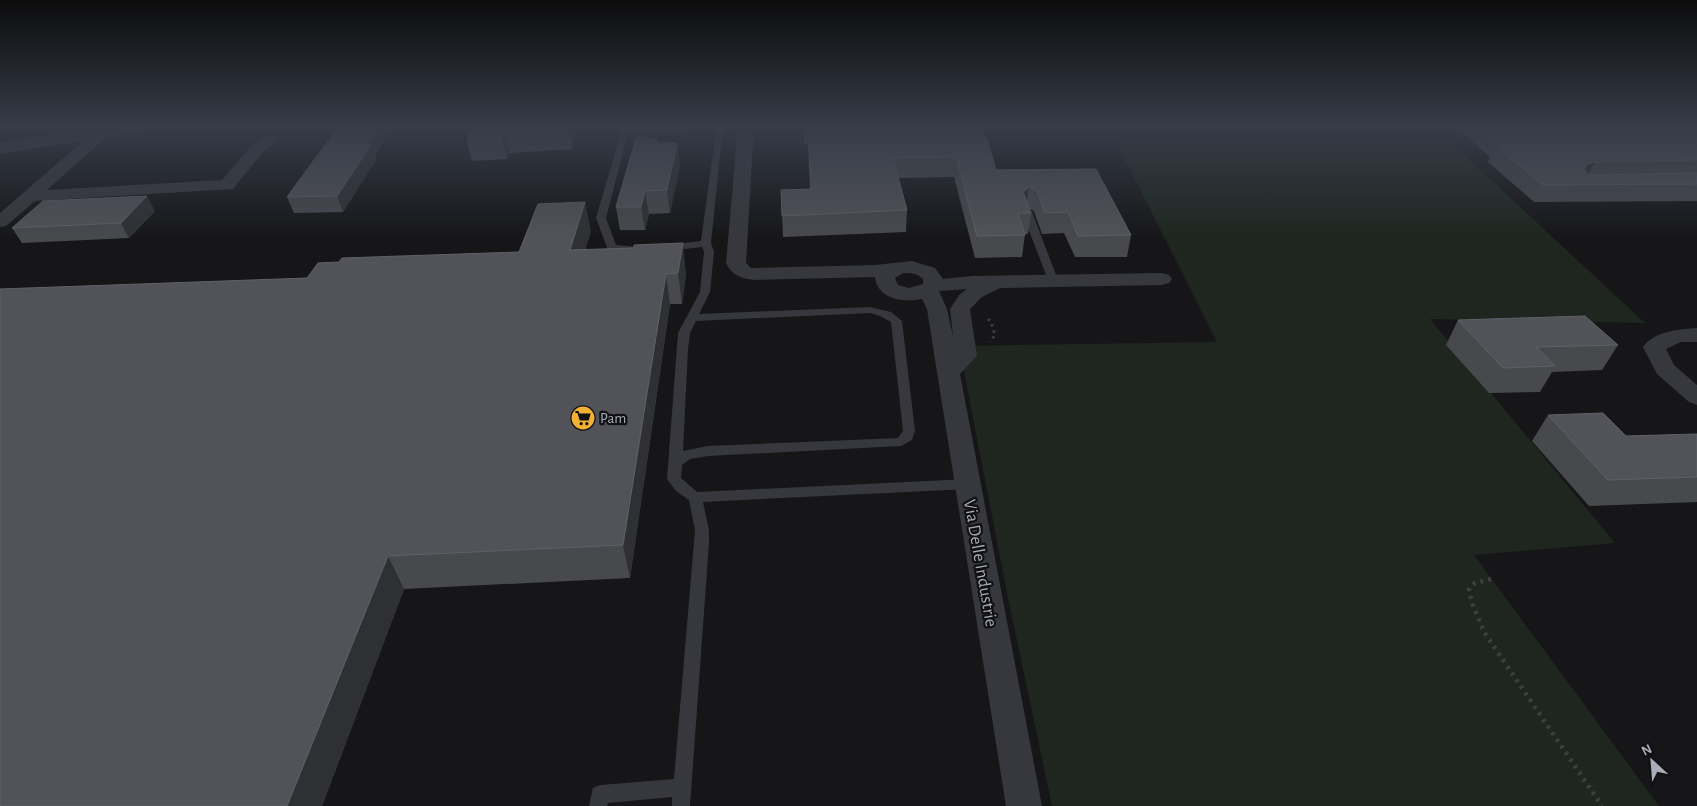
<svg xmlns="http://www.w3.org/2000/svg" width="1697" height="806" font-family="'Alegreya Sans',sans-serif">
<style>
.green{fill:#1e261f}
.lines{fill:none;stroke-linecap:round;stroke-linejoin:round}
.path-far1{stroke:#3d3f44;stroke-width:3;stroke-dasharray:2.5 4;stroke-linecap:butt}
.path{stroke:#3d3f44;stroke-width:4.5;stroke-dasharray:3 5;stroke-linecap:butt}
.service{fill:#37383d;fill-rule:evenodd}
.minor{fill:#37383d;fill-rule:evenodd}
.tertiary{fill:#37383d;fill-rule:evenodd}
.wall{fill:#47494d}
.shaded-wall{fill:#2f3033}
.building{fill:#525359;stroke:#5f6168}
.labels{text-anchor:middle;stroke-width:4.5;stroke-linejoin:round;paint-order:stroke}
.poi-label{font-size:15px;fill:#a8adb8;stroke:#111113;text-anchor:start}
.near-street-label{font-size:18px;fill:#a8adb8;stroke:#111113}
</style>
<rect width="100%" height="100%" fill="#161618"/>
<path class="green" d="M1108 126H1433L1645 323 1430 319 1615 543 1474 555 1659 806H1052L1008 598 959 346 1217 342Z"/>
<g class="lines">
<path class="path-far1" d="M988 319 991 322 995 335 990 342"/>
<path class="path" d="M1491 579 1475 583 1469 589 1472 603 1484 632 1602 806"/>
<g class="service">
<path d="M723 126 711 243 714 252 710 292 699 314 870 307 891 312 902 321 915 431 912 440 901 446 708 456 690 459 682 465 681 478 697 492 968 479 973 481 975 484 973 487 968 489 703 502 709 530V543L690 806H672V797L608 803 607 806H589L593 788 600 785 674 779 695 530 689 500 676 491 667 479 678 333 700 292 704 252 702 247 668 251 663 248 668 245 701 241 716 131 628 133 606 218 616 245 637 247V251L608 250 596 218 622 129ZM870 313 880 316 891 322 903 431 898 438 708 446 683 451 688 349 690 333 696 321Z"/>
<path d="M1027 209 1032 212 1058 280 1057 282H1049L1048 280 1022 212Z"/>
</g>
<g class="minor">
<path d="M738 126H754L746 263 751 268 875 265 912 261 935 268 943 279 972 276 1162 273 1169 275 1172 279 1169 283 1162 285 1000 288 982 297 970 309 977 356 960 374 1042 806H1006L927 309 922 299C904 303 877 299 875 277L756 280C742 279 732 276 726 263ZM903 273C911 273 917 273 923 279V284L909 288 898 285 895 278ZM967 289 959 295 950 309 953 336 947 309 939 291Z"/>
<path d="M103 127 109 129 111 132 109 135 47 190 222 180 251 146 272 134 278 136 280 139 263 152 233 189 35 201 6 226 0 227V213L97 129Z"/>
<path d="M1697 328V342H1681L1666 349 1674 365 1697 385V405L1689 402 1657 374 1643 347C1654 331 1680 329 1697 328Z"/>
</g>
<path class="tertiary" d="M113 126H156L153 130 147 131 0 154V142Z"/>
</g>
<g class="wall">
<path d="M469 126H577L572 149 510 153 507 159 472 161 467 142 469 135 468 129Z"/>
<path d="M803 126H980L996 170 1131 235 1127 257H1075L1064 233 1042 234 1034 211 1030 209 1031 213 1028 234H1025L1022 257 975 258 954 177 898 178 907 210 906 232 783 237 781 190 810 189 808 144H804Z"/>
<path d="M1455 126H1697V201L1534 202 1488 162 1490 157Z"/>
<path d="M390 130 375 156 376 160 343 212 294 213 287 197Z"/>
<path d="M658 143 680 164 670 213 649 214 645 230H620L616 207Z"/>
<path d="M155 211 129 238 22 243 12 228Z"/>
<path d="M591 231 585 250 686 273 682 304H670L630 578 404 589 322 806H0L307 278 339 262 519 252Z"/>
<path d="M1458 320 1618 345 1602 370 1552 372 1540 392 1489 393 1446 345Z"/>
<path d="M1548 415 1626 436 1697 434V502L1589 506 1532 441Z"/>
</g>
<g class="shaded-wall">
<path d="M379 126H389L390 130 375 156 376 160 343 212 337 196Z"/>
<path d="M569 126H577L572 149 568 130Z"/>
<path d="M505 133 510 153 507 159 502 140Z"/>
<path d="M677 143 680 164 670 213 667 190Z"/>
<path d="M1595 162 1586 178 1584 169 1587 164Z"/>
<path d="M1029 187 1026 207 1023 192Z"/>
<path d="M645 191 649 214 645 230 641 207Z"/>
<path d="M147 196 155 211 129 238 121 223Z"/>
<path d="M585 202 591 231 576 280 570 250Z"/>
<path d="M683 243 686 273 682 304 678 273Z"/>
<path d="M666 274 670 304 630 578 623 545Z"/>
<path d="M388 556 404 589 322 806H287Z"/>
</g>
<g class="building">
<path d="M339 126H379L367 145H371L337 196 287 197Z"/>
<path d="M469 126H569L568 130 505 133 502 140 467 142 472 129H468Z"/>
<path d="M808 126H980L987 139 996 170 1096 169 1131 235 1078 236 1068 212 1045 213 1037 191 1029 187 1023 192 1031 213H1018L1025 235 977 236 956 157 893 158 907 210 782 216 781 190 811 189Z"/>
<path d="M1479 126H1697V160L1595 162 1587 164 1584 169 1587 174 1595 175 1697 173V184L1543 185 1495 146 1504 147Z"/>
<path d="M637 135 658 141 657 143H677L667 190 645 191 641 207H616Z"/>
<path d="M147 196 121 223 12 228 43 201Z"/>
<path d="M585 202 570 250 634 248V245L683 243 678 273 666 274 623 545 388 556 287 806H0V289L307 278 318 263 339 262 342 258 519 252 538 204Z"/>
<path d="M1585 316 1618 345 1536 347 1555 366 1503 368 1458 320Z"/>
<path d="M1603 413 1626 436 1697 434V477L1608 480 1548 415Z"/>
</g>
<linearGradient id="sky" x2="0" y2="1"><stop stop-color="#0c0c0d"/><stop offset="0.53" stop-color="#363c48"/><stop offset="1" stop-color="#363c48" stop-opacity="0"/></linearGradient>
<rect width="1697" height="239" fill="url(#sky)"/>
<defs>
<symbol id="supermarket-disc" viewBox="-11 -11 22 22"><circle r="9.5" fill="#f2b134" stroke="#111113"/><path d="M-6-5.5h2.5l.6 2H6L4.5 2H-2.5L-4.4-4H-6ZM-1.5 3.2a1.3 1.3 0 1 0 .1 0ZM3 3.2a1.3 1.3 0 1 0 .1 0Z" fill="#111"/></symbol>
</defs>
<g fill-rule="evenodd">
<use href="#supermarket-disc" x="569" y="404" width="28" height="28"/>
</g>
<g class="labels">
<g class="poi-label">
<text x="600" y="423">Pam</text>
</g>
<g class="near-street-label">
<text transform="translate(981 563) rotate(80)" y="6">Via Delle Industrie</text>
</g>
</g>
<g transform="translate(1652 761) rotate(334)" stroke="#111113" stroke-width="4" paint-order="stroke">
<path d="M0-4L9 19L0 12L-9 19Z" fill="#a8adb8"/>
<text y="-8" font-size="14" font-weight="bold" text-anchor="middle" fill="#a8adb8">N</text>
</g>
</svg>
